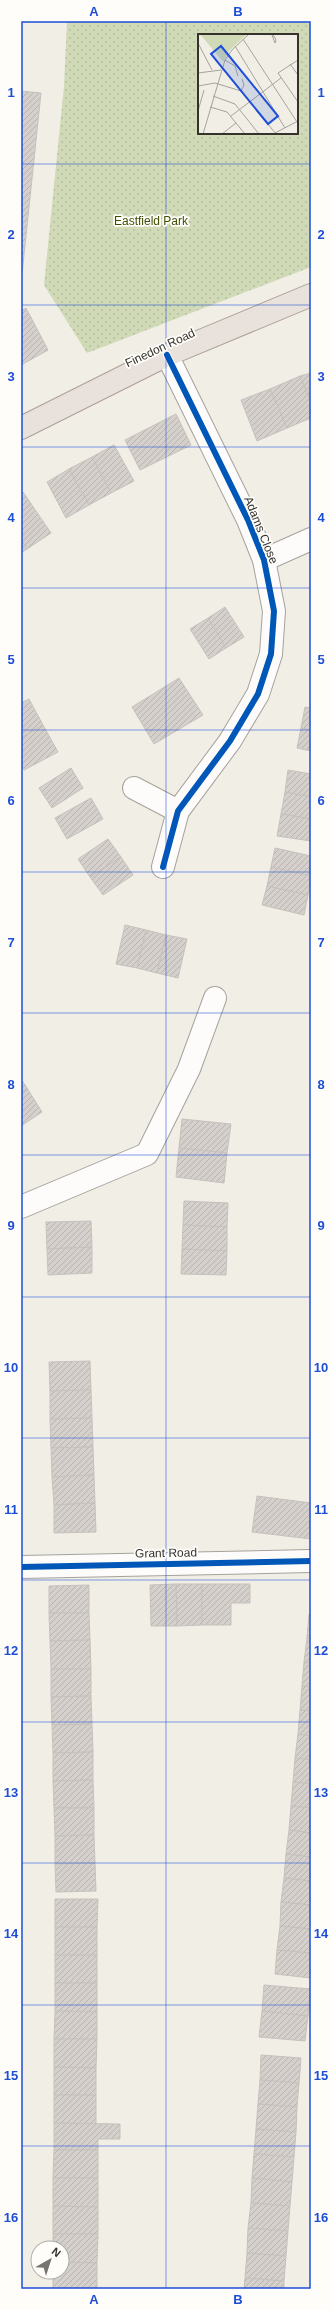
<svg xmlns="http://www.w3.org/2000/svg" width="332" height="2310" font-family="Helvetica,sans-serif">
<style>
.green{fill:url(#green-dots);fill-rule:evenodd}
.building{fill:url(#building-hatch);stroke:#c6c1bd}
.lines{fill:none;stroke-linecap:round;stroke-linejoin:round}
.minor-casing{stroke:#a5a29c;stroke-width:24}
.major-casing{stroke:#ada095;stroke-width:24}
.minor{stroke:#fdfcfb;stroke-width:22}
.major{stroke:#e8e1dc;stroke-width:22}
.cycleway-casing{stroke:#fefdfa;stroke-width:8}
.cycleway{stroke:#0057b8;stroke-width:6}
.grid{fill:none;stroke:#1d4ed8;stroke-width:1;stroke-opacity:0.55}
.labels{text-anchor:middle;stroke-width:3.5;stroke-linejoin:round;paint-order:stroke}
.park-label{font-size:12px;fill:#3f5003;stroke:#fefdfa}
.street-label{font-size:12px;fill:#35322c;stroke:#fefdfa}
.inset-road{fill:none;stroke:#a6a39c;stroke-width:1}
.view{fill:#1d4ed8;fill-opacity:0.15;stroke:#1d4ed8;stroke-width:2}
.inset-edge{fill:none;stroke:#35322c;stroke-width:2}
.neatline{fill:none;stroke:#1d4ed8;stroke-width:1.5}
.grid-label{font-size:13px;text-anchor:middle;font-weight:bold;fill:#1d4ed8}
</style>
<defs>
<pattern id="green-dots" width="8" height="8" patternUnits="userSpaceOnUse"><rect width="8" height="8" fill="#d1dab7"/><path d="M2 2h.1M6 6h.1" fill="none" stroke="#b4bc9e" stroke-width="1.8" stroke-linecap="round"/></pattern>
<pattern id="building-hatch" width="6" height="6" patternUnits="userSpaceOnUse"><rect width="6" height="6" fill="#d5d0cc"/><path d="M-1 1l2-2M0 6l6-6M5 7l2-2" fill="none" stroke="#b7b3af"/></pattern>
</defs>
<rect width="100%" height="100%" fill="#f1eee6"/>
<path class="green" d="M67 21H311V267L87 353 44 285 64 86ZM199 35H297V133H199Z"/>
<g class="building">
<path d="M21 91 41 93 22 274H21Z"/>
<path d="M26 308 48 350 21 365V311Z"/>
<path d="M311 373V402L300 376Z"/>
<path d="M300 376 311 402V418L287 428 270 389Z"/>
<path d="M270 389 287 428 257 441 241 400Z"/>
<path d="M176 414 191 445 140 470 125 440Z"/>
<path d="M114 445 134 481 111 493 92 457Z"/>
<path d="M92 457 111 493 89 505 69 469Z"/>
<path d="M69 469 89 505 66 518 47 482Z"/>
<path d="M23 492 51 533 27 549 21 540V494Z"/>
<path d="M21 540 27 549 21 553Z"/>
<path d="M225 607 244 637 226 648 208 618Z"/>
<path d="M208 618 226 648 209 659 190 629Z"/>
<path d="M179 678 203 715 154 744 132 707Z"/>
<path d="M29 699 43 725 21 738V703Z"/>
<path d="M305 707 311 708V730L301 728Z"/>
<path d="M43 725 58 752 24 770 21 764V738Z"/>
<path d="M301 728 311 730V751L297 748Z"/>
<path d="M71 768 83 788 52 808 39 788Z"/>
<path d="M288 770 311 774V797L285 792Z"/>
<path d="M285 792 311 797V819L281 814Z"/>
<path d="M91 798 103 819 67 839 55 818Z"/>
<path d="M281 814 311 819V841L277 836Z"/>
<path d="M108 839 121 857 90 877 78 859Z"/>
<path d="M275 848 311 856V876L271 867Z"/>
<path d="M121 857 133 875 103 895 90 877Z"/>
<path d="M271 867 311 876 308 895 267 886Z"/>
<path d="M267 886 308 895 304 915 262 905Z"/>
<path d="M125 925 146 930 137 968 116 964Z"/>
<path d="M146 930 166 935 157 973 137 968Z"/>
<path d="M166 935 187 939 178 978 157 973Z"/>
<path d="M21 1079 27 1088 21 1093Z"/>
<path d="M27 1088 42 1112 21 1126V1093Z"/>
<path d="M182 1119 231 1124 227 1153 179 1148Z"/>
<path d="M179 1148 227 1153 224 1183 176 1177Z"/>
<path d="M184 1201 228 1203 227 1227 183 1225Z"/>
<path d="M91 1221 92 1247 47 1249 46 1222Z"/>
<path d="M183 1225 227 1227V1251L182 1249Z"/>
<path d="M92 1247V1273L48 1275 47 1249Z"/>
<path d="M182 1249 227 1251 226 1275 181 1274Z"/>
<path d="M90 1361 91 1390 50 1391 49 1362Z"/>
<path d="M91 1390 92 1418 50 1419V1391Z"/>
<path d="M92 1418 93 1447 51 1448 50 1419Z"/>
<path d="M93 1447 94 1475 52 1477 51 1448Z"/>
<path d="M94 1475 95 1503 54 1505 52 1477Z"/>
<path d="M257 1496 311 1503V1539L252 1532Z"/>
<path d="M95 1503 96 1532 54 1533V1505Z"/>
<path d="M176 1584H202V1625L177 1626Z"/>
<path d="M176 1584 177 1626H151L150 1585Z"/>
<path d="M202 1584H250V1603H231V1625H202Z"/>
<path d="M89 1585V1613H49V1586Z"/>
<path d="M49 1613H89L90 1640 50 1641Z"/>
<path d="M309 1614 311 1615V1639L307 1638Z"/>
<path d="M307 1638 311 1639V1663L304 1662Z"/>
<path d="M90 1640 91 1669H51L50 1641Z"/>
<path d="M304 1662 311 1663V1687L302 1686Z"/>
<path d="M51 1669H91V1696L51 1697Z"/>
<path d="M302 1686 311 1687V1711L300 1710Z"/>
<path d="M91 1696 92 1724 52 1725 51 1697Z"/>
<path d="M300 1710 311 1711V1736L298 1734Z"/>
<path d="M92 1724 93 1752 53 1753 52 1725Z"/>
<path d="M298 1734 311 1736V1760L295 1758Z"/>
<path d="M93 1752V1780L53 1781V1753Z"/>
<path d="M295 1758 311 1760V1784L293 1782Z"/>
<path d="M93 1780 94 1808H54L53 1781Z"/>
<path d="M293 1782 311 1784V1808L291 1806Z"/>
<path d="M291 1806 311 1808V1833L289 1830Z"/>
<path d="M54 1808H94V1835L55 1836Z"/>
<path d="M289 1830 311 1833V1857L286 1854Z"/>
<path d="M94 1835 95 1863 55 1864V1836Z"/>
<path d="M286 1854 311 1857V1881L284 1878Z"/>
<path d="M95 1863 96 1891 56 1892 55 1864Z"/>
<path d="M284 1878 311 1881V1905L281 1902Z"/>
<path d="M55 1899H98L97 1927H55Z"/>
<path d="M281 1902 311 1905V1929L280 1926Z"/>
<path d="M280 1926 311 1929V1953L277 1950Z"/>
<rect x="55" y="1927" width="42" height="28"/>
<path d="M277 1950 311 1953V1978L275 1974Z"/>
<rect x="55" y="1955" width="42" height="28"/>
<path d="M55 1983H97V2012L55 2011Z"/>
<path d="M264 1985 311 1989 308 2016 262 2011Z"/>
<path d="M55 2011 97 2012V2039H54Z"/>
<path d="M262 2011 308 2016 305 2041 259 2037Z"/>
<path d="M54 2039H97L96 2068 54 2067Z"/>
<path d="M261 2055 301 2058 299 2083 260 2080Z"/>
<path d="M54 2067 96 2068V2095H54Z"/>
<path d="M260 2080 299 2083 297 2107 258 2104Z"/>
<path d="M54 2095H96V2124L54 2123Z"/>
<path d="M258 2104 297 2107 296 2132 256 2129Z"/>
<path d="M54 2123 120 2124V2139H98V2150H54Z"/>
<path d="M256 2129 296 2132 294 2157 254 2154Z"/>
<path d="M54 2150H98V2178H53Z"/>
<path d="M254 2154 294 2157 292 2182 252 2178Z"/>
<path d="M53 2178H98V2207L53 2206Z"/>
<path d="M252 2178 292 2182 290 2206 251 2203Z"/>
<path d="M251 2203 290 2206 288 2231 248 2228Z"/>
<path d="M53 2206 98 2207V2234H53Z"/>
<path d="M248 2228 288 2231 286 2256 247 2253Z"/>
<path d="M53 2234H98L97 2263 62 2262V2248H53Z"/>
<path d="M247 2253 286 2256 284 2281 245 2278Z"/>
<path d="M62 2262 97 2263V2289H53V2272H62Z"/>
<path d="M245 2278 284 2281V2289H244Z"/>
</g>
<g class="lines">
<defs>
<g id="minor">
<path d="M264 560 311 539"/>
<path d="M134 788 178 811"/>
<path d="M163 867 178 811 230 741 258 694 271 654 274 611 264 560 248 520 167 355"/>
<path d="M21 1207 147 1154 189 1069 215 998"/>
<path d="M21 1567 311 1561"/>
</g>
<path id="major" d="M21 428 167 355 311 295"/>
</defs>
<use href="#minor" class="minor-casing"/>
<use href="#major" class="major-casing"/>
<use href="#minor" class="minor"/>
<use href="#major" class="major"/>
<defs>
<g id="cycleway">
<path d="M163 867 178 811 230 741 258 694 271 654 274 611 264 560 248 520 167 355"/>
<path d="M21 1567 311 1561"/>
</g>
</defs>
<use href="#cycleway" class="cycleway-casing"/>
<use href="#cycleway" class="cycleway"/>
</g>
<path class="grid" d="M166 21V2289M21 164H311M21 305H311M21 447H311M21 588H311M21 730H311M21 872H311M21 1013H311M21 1155H311M21 1297H311M21 1438H311M21 1580H311M21 1722H311M21 1863H311M21 2005H311M21 2146H311"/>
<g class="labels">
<g class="park-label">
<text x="151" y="225">Eastfield Park</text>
</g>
<g class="street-label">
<text transform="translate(160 348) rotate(-25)" y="4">Finedon Road</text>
<text transform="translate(261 530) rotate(68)" y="4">Adams Close</text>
<text transform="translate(166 1553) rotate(-1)" y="4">Grant Road</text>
</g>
</g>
<g transform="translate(198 34)">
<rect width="100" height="100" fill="#f1eee6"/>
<path d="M2 0H49L31 17 25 28Z" fill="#d1dab7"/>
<path class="inset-road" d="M73 0 76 2 78 6 77 9 74 1M45 5 99 88M0 9 14 36M37 12 87 94M27 26 37 32 40 42M100 26 80 39 100 68M92 30 100 41M0 39 23 36M0 52 17 49 43 57 78 100M43 57 46 51 44 45M15 62 37 70 61 100M12 73 29 78 47 100M0 77 6 56M33 82 83 44M5 100 27 26 34 16 51 0M24 100 38 89M75 100 100 87"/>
<path class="view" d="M23 12 80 82 70 90 13 20Z"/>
<rect width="100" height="100" class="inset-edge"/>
</g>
<rect width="332" height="2310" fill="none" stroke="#fefdfa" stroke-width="44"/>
<g transform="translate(50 2260) rotate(39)"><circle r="19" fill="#fefdfa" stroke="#aeaca8"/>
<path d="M0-3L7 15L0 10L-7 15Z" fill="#77746d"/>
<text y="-6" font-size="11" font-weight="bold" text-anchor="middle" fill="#35322c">N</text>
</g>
<rect x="22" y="22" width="288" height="2266" class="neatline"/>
<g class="grid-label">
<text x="94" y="16">A</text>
<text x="238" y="16">B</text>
<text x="11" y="97">1</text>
<text x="321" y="97">1</text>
<text x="11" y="239">2</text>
<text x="321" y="239">2</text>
<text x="11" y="381">3</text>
<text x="321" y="381">3</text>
<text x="11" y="522">4</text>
<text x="321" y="522">4</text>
<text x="11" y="664">5</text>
<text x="321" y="664">5</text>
<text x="11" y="805">6</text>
<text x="321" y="805">6</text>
<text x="11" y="947">7</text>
<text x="321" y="947">7</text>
<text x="11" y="1089">8</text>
<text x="321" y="1089">8</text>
<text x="11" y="1230">9</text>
<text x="321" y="1230">9</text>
<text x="11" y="1372">10</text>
<text x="321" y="1372">10</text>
<text x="11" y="1514">11</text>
<text x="321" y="1514">11</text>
<text x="11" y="1655">12</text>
<text x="321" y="1655">12</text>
<text x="11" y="1797">13</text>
<text x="321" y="1797">13</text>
<text x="11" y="1938">14</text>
<text x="321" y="1938">14</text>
<text x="11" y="2080">15</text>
<text x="321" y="2080">15</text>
<text x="11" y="2222">16</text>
<text x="321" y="2222">16</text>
<text x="94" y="2304">A</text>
<text x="238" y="2304">B</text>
</g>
</svg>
